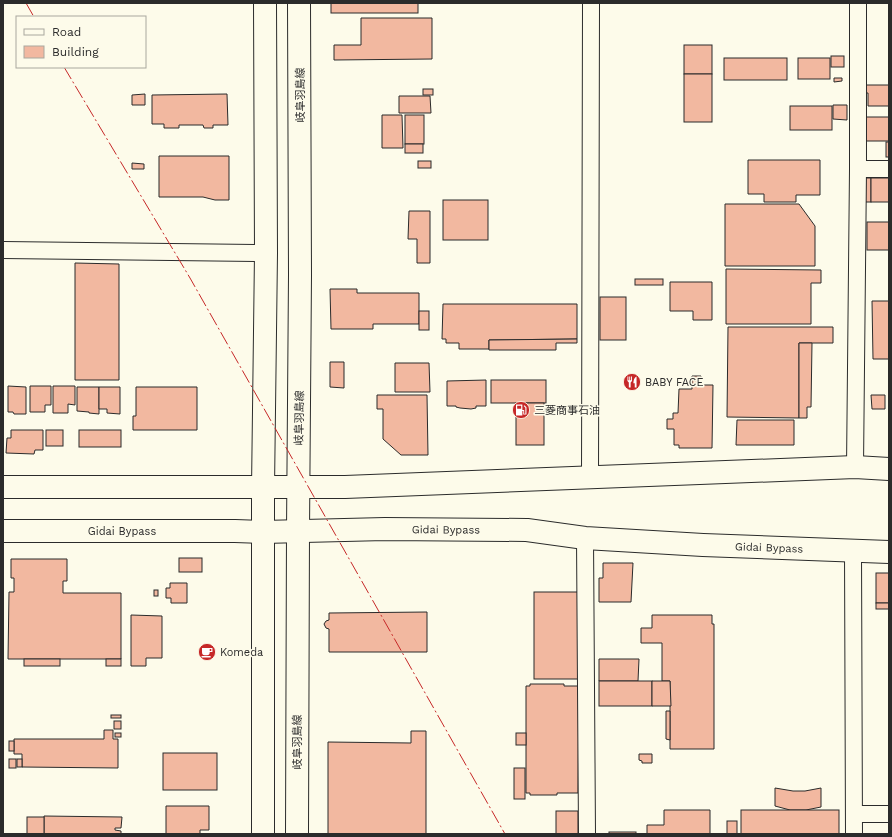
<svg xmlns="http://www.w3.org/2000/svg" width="892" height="837" font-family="'Work Sans','Noto Sans JP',sans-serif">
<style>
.building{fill:#f2b8a0;stroke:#2b2b2b}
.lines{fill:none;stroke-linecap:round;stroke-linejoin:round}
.minor-casing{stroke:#2b2b2b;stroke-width:18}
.secondary-casing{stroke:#2b2b2b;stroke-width:24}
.trunk-casing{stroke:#2b2b2b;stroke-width:24}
.minor{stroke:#fdfbea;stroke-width:16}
.secondary{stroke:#fdfbea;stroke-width:22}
.trunk{stroke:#fdfbea;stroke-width:22}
.power{stroke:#c62828;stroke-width:1;stroke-dasharray:14 3 2 3;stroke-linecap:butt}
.labels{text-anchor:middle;stroke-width:3;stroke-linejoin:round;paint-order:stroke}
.street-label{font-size:11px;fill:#2b2b2b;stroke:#fdfbea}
.poi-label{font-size:11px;fill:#2b2b2b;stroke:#fdfbea;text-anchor:start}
</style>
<rect width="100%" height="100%" fill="#fdfbea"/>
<g class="building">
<rect x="331" y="3" width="87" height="10"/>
<path d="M361 18H432V59L334 60V45H361Z"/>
<rect x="684" y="45" width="28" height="29"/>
<rect x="831" y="56" width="13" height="11"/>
<rect x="724" y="58" width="63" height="22"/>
<rect x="798" y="58" width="32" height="21"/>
<rect x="684" y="74" width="28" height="48"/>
<path d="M834 78H842V81L834 82Z"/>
<path d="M866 85H889V106H868V93H866Z"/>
<rect x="423" y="89" width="10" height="6"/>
<path d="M145 94V105H132V95Z"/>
<path d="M227 94 228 125H213V128H204L203 125H179V128H164V124H152V95Z"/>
<path d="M399 96H430L431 113H399Z"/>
<path d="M833 105H847V120L833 119Z"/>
<rect x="790" y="106" width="42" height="24"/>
<path d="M382 115H402L403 148H382Z"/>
<rect x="405" y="115" width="19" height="29"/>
<rect x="866" y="117" width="23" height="24"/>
<rect x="886" y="142" width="3" height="15"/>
<rect x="405" y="144" width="18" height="9"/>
<path d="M159 156H229V200H215L203 197H159Z"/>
<path d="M748 160H820V195H796V202H764V194H748Z"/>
<rect x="418" y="161" width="13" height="7"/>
<path d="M132 163 144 164V169H132Z"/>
<rect x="865" y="178" width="6" height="24"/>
<rect x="871" y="178" width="18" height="24"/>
<rect x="443" y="200" width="45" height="40"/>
<path d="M725 204H799L815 226V266H725Z"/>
<path d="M409 211H430V263H417V239H408Z"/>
<rect x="867" y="222" width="22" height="28"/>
<path d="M75 263 119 264V380H75Z"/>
<path d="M726 269 821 270V283H811V324H726Z"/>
<rect x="635" y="279" width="28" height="6"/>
<path d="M670 282H712V320H693V311H670Z"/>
<path d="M330 289H357V293H419V324H373V329H331Z"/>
<rect x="600" y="297" width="26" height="43"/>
<path d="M872 301H889V359H873Z"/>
<path d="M443 304H577V339L489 340V349H459V343H446V339H442Z"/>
<rect x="419" y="311" width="10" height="19"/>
<path d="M728 327H833V343H799V418L727 417Z"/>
<path d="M577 339V343H556V350H489V340Z"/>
<path d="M799 343H812L811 407H807V418H799Z"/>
<path d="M330 362H344V388L330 387Z"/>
<path d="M395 363H429L430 392H395Z"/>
<path d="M692 376H701V385H713L712 448H679V445H674V429H667V419H673V413H678L679 389H692Z"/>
<path d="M486 380V406H476V408L471 409 460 408 456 407V406H447V381Z"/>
<rect x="491" y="380" width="55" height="23"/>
<path d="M8 386 26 387V414H14L13 412H8Z"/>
<path d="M30 386H51V405H45V412H30Z"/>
<path d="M53 386H75V405L68 404V413H53Z"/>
<path d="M77 387H99V414L89 413V412L77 411Z"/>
<path d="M99 387H120V414L107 413V409H99Z"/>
<path d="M136 387H197V430H133V416H136Z"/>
<path d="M377 395H427L428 455H401L383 439V409H377Z"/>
<path d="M871 395H885V409H872Z"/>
<rect x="516" y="403" width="28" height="42"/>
<path d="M737 420H794V445H736Z"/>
<path d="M11 430H43V450H35L34 454 6 453 7 438H11Z"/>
<rect x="46" y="430" width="17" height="16"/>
<rect x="79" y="430" width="42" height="17"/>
<rect x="179" y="558" width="23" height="14"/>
<path d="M11 559H67V581H63V593H121V659H8L9 592H14V578H11Z"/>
<path d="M603 563H633L631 602H599V578H603Z"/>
<rect x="876" y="573" width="13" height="30"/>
<path d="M170 583H187V603H171V598H166V588H170Z"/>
<rect x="154" y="590" width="4" height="6"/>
<rect x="534" y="592" width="44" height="87"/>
<rect x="876" y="603" width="13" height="6"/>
<path d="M427 612V652H329V629L326 628 324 624 326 621 329 620V613Z"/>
<path d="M131 615 162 616V658H146V666H131Z"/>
<path d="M652 615H712V624H714V749H670V681H662V643H641V628H652Z"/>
<rect x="24" y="659" width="36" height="7"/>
<rect x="106" y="659" width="15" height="7"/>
<path d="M599 659H639L638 681H599Z"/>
<rect x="599" y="681" width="53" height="25"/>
<path d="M652 681H670L671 706H652Z"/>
<path d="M530 684H564V686H579L578 793H557V795H530V793H526V686H530Z"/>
<path d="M666 711H670V740L666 739Z"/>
<rect x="111" y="715" width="10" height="3"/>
<rect x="114" y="721" width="7" height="8"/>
<path d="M104 730H113V739H118V768L22 767V754H14V739H104Z"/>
<path d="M411 731H426V834H328V742L411 743Z"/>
<rect x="115" y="733" width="6" height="4"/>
<rect x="516" y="733" width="10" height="12"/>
<rect x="9" y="741" width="5" height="10"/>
<rect x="163" y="753" width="54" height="37"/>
<path d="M639 754H652V763H642V761L639 760Z"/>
<rect x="9" y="759" width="7" height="9"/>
<rect x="17" y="759" width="5" height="8"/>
<rect x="514" y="768" width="11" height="31"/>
<path d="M775 788 793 791H805L821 788V807L806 810H790L775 806Z"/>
<path d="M166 806H209V830H200V834H166Z"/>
<path d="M664 810H710V834H647V825H664Z"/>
<rect x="741" y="810" width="98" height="24"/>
<rect x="556" y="811" width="22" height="23"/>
<path d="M44 816 122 817 121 828H115V830L121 831V834H44Z"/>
<rect x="27" y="817" width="17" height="17"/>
<rect x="727" y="821" width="10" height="13"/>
<rect x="609" y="832" width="27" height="2"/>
</g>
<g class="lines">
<defs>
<g id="minor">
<path d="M858 169H889"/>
<path d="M3 250 266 253"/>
<path d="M855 467 858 169V3"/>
<path d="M590 477 591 3"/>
<path d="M585 538 587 834"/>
<path d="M853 551 854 834"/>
<path d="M854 814H889"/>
</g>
<g id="secondary">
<path d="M263 834V488L266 253 265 3"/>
<path d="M297 834 298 531 300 275 299 3"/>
</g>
<g id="trunk">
<path d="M3 487H345L855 467 889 469"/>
<path id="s1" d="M3 531H235L263 532 385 529 527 530 585 538 703 545 889 552"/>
</g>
</defs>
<use href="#minor" class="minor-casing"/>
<use href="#secondary" class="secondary-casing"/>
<use href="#trunk" class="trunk-casing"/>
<use href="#minor" class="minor"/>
<use href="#secondary" class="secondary"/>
<use href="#trunk" class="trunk"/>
<g class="power">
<path d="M26 3 34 17"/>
<path d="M64 67 190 278 505 834"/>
</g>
</g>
<defs>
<symbol id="restaurant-disc" viewBox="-11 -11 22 22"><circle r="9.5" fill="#c62828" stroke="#fdfbea"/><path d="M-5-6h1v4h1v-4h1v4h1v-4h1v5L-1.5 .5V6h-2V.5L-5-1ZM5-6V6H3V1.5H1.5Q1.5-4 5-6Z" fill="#fff"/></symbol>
<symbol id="fuel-disc" viewBox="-11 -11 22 22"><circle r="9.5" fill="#c62828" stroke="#fdfbea"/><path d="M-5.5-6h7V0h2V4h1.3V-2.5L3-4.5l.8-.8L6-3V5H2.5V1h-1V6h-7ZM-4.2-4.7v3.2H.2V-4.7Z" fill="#fff"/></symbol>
<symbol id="cafe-disc" viewBox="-11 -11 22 22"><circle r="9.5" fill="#c62828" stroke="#fdfbea"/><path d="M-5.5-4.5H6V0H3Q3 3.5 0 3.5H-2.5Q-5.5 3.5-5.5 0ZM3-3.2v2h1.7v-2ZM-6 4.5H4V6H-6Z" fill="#fff"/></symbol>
</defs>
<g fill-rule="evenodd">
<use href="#restaurant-disc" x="622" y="372" width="20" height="20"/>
<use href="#fuel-disc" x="511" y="400" width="20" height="20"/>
<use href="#cafe-disc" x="197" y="642" width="20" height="20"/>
</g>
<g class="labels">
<g class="street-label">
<text transform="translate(300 95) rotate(-90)" y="4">岐阜羽島線</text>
<text transform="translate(299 418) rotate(-89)" y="4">岐阜羽島線</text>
<text dy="4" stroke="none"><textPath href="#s1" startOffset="443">Gidai Bypass</textPath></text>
<text dy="4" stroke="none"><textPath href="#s1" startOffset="119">Gidai Bypass</textPath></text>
<text dy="4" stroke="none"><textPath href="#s1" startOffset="767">Gidai Bypass</textPath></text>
<text transform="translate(297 742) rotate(-90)" y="4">岐阜羽島線</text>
</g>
<g class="poi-label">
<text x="645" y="386">BABY FACE</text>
<text x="534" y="414">三菱商事石油</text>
<text x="220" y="656">Komeda</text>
</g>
</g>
<rect width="892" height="837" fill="none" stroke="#2b2b2b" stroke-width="8"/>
<rect x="16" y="16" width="130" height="52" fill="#fdfbea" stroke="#a9a89e"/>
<rect x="24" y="29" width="20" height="6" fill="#fdfbea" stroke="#a9a89e"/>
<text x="52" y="36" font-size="12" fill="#2b2b2b">Road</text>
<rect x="24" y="46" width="20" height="12" fill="#f2b8a0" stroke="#a9a89e"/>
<text x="52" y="56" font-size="12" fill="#2b2b2b">Building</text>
</svg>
